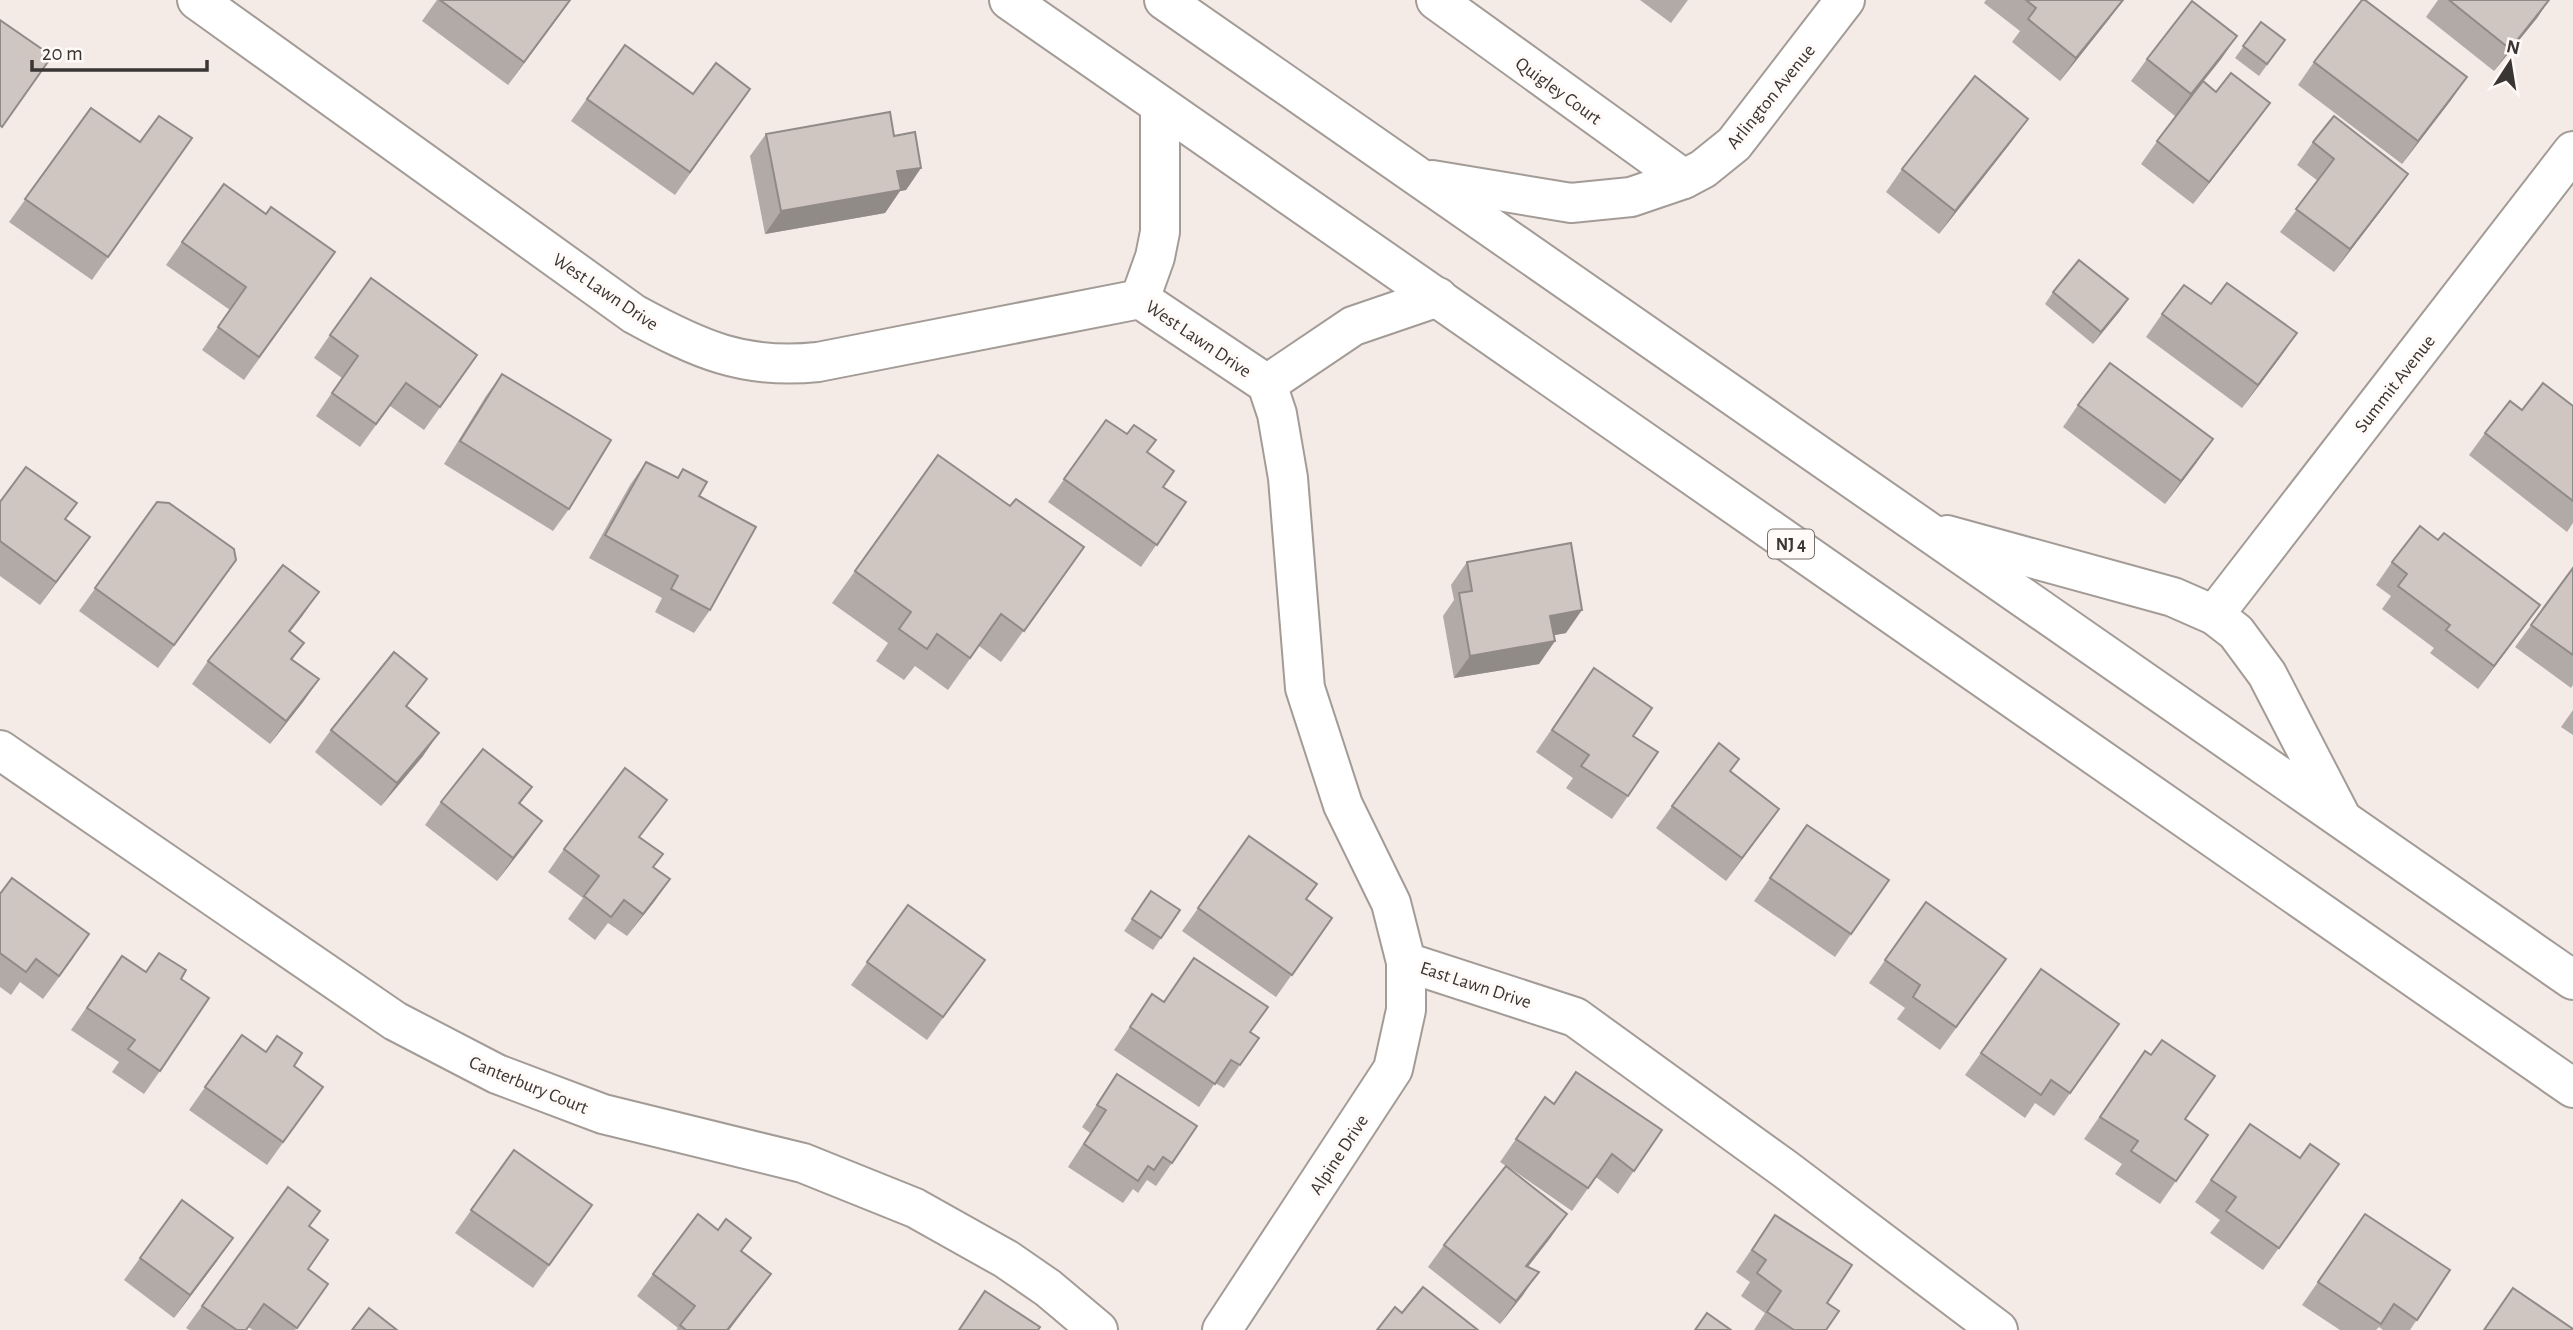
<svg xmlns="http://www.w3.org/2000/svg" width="2573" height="1330" font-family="'Alegreya Sans',sans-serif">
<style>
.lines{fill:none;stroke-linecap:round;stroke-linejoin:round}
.minor-casing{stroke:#a39b96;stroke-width:42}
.highway-casing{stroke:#a39b96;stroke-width:42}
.minor{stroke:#fff;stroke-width:38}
.highway{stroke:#fff;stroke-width:38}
.wall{fill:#b2aaa7}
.shaded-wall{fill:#918b88}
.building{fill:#cfc6c2;stroke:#918b88;stroke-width:2}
.labels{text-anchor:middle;stroke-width:6;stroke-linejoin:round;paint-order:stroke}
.shield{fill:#fff9f7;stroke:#74706e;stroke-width:2}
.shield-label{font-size:18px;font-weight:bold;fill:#393533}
.street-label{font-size:19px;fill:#393533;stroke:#fff9f7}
</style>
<rect width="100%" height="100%" fill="#f4ebe7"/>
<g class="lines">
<defs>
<g id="minor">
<path d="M197 0 634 314C698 349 744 370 818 362L1140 299 1267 384 1277 414 1288 478 1305 688 1343 805 1391 903 1406 962 1575 1017 1785 1169 1998 1330"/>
<path d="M1436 0 1684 179 1703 169 1734 144 1845 0"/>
<path d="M2214 615 2573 151"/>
<path d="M0 750 395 1021 497 1074 603 1114 803 1163 915 1208 1006 1259 1048 1288 1098 1330"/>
<path d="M1222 1330 1393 1069 1406 1010V962"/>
</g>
<g id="highway">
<path d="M1009 0 2573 1088"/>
<path d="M1164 0 2573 980"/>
<path d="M1432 180 1571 203 1631 197 1684 179"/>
<path d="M1140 299 1155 257 1160 232V106"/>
<path d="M1267 384 1353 326 1438 297"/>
<path d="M1947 535 2173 597 2214 615 2236 632 2267 674 2340 815"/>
</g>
</defs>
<use href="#minor" class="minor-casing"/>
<use href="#highway" class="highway-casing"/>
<use href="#minor" class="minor"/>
<use href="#highway" class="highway"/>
</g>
<g class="wall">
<path d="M437 0H570L508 85 422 21Z"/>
<path d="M1640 0H1688L1671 23Z"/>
<path d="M1986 0H2123L2109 19 2060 81 2012 42 2020 31 1984 3Z"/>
<path d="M2438 0H2549L2537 18 2494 71 2426 17Z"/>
<path d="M2261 22 2285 40 2259 76 2235 58Z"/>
<path d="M2237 36 2221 59 2203 82 2216 92 2270 103 2254 125 2193 204 2141 164 2175 116 2131 81 2147 59Z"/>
<path d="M625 45 693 94 750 89 675 195 571 121Z"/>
<path d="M2314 62 2467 77 2451 100 2402 164 2298 85Z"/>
<path d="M91 108 140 142 192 138 92 280 9 222Z"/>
<path d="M766 134 894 136 921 168 906 190 900 191 885 213 765 234 750 156Z"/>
<path d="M2012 141 1939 234 1886 192 1902 169Z"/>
<path d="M2313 142 2392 196 2334 272 2280 232 2318 181 2297 165Z"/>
<path d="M266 214 335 252 244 380 202 350 230 310 166 265 182 242Z"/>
<path d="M2053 292 2128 299 2093 344 2045 304Z"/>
<path d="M2162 314 2281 356 2242 408 2146 337Z"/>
<path d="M330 335 477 355 424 430 390 406 360 447 316 416 342 378 314 358Z"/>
<path d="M502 374 569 509 553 531 444 464 486 396Z"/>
<path d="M2078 405 2197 462 2165 504 2063 427Z"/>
<path d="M2573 406V523L2567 532 2469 455 2485 433 2522 410Z"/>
<path d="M1106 420 1127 434 1147 452 1163 487 1186 502 1141 567 1048 502Z"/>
<path d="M646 462 677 478 683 469 699 496 710 610 694 633 655 612 662 598 589 558 630 485Z"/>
<path d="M0 502 77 503 65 519 90 537 40 605 0 576Z"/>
<path d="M157 502 236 560 158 668 79 611Z"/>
<path d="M1010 506 1084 547 1001 662 979 646 948 690 915 666 904 680 876 661 888 643 832 603 855 571Z"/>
<path d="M1467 562 1566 633 1554 635 1555 641 1539 664 1454 678 1443 616 1454 600 1451 585Z"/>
<path d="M2392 562 2524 627 2478 689 2430 653 2434 648 2382 609 2391 596 2376 585Z"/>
<path d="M2573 568V685L2571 688 2515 647Z"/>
<path d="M303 615 290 632 304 643 292 660 319 679 303 702 270 744 192 684 208 661Z"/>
<path d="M1594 668 1633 736 1628 796 1612 819 1566 788 1573 778 1536 752Z"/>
<path d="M407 707 423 756 381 806 315 752 331 730Z"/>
<path d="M2573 710V735L2561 727Z"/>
<path d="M1730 772 1779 809 1726 881 1656 828 1672 806Z"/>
<path d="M532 787 520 804 542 821 497 881 425 825 441 802Z"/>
<path d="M1807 825 1889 880 1835 957 1754 901Z"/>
<path d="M1249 836 1317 884 1306 900 1332 918 1276 997 1182 931Z"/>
<path d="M640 837 654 867 670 879 627 936 608 923 595 940 568 919 583 898 548 872 564 849Z"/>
<path d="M1151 891 1180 910 1153 950 1124 931Z"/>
<path d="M0 894 74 957 43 999 20 982 11 995 0 987Z"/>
<path d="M1926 902 1990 982 1940 1050 1897 1019 1905 1008 1869 983Z"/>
<path d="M908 905 985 960 927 1040 851 985Z"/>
<path d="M122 956 146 972 181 979 160 1071 144 1094 112 1072 119 1062 71 1030Z"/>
<path d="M2041 969 2119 1024 2054 1116 2035 1103 2025 1118 1965 1075Z"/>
<path d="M1152 994 1164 1002 1250 1032 1259 1038 1224 1088 1215 1083 1199 1107 1114 1050Z"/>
<path d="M242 1035 266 1052 323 1087 267 1165 189 1110Z"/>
<path d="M2145 1051 2185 1119 2208 1135 2160 1204 2115 1174 2122 1164 2084 1139Z"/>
<path d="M1117 1074 1172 1163 1156 1186 1147 1180 1138 1193 1133 1189 1123 1203 1068 1167 1090 1133 1082 1127Z"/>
<path d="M1545 1097 1554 1103 1662 1130 1618 1194 1596 1177 1572 1211 1510 1168 1551 1237 1528 1267 1523 1295 1500 1324 1428 1267 1444 1245 1506 1166 1500 1162Z"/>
<path d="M2250 1124 2300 1158 2339 1164 2263 1270 2210 1233 2220 1220 2195 1202Z"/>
<path d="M514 1150 592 1205 533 1288 455 1233Z"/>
<path d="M288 1187 309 1226 308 1269 328 1284 295 1330H253L248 1327 246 1330H189L186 1328Z"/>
<path d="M2365 1214 2450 1270 2410 1330H2383L2379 1327 2376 1330H2340L2302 1305Z"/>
<path d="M1775 1215 1827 1303 1826 1330H1754L1765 1313 1741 1296 1750 1282 1736 1272Z"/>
<path d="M718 1230 751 1238 742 1251 771 1274 729 1330H676L678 1328 637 1296 653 1274Z"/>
<path d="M140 1258 217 1261 174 1318 124 1280Z"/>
</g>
<g class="shaded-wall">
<path d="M570 0 556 20 508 85 524 62Z"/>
<path d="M2123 0 2109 19 2060 81 2076 58Z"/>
<path d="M2549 0 2537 18 2494 71 2510 49Z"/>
<path d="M2237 36 2221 59 2175 116 2191 94Z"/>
<path d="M2467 77 2451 100 2402 164 2418 141Z"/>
<path d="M2270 103 2254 125 2193 204 2209 182Z"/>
<path d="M2028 119 2012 141 1939 234 1955 211Z"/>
<path d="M921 168 906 190 900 191 885 213 765 234 781 211 897 171Z"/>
<path d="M2408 174 2392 196 2334 272 2350 249Z"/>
<path d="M2128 299 2120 311 2093 344 2101 332Z"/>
<path d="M2297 333 2281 356 2242 408 2258 385Z"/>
<path d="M2213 439 2197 462 2165 504 2181 481Z"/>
<path d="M90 537 74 559 40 605 56 582Z"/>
<path d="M319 592 303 615 273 653 289 631Z"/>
<path d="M2540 605 2524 627 2478 689 2494 666Z"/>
<path d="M1582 610 1566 633 1534 639 1550 616Z"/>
<path d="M1555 641 1539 664 1454 678 1470 656Z"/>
<path d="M319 679 303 702 270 744 286 721Z"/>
<path d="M427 679 411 701 390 729 406 706Z"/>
<path d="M439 733 423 756 381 806 397 783Z"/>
<path d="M1779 809 1763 831 1726 881 1742 858Z"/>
<path d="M542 821 526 844 497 881 513 858Z"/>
<path d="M670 879 654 902 627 936 643 914Z"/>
<path d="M1567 1214 1551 1237 1510 1289 1526 1266Z"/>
<path d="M233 1238 217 1261 174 1318 190 1295Z"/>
<path d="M1539 1272 1523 1295 1500 1324 1516 1301Z"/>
<path d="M771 1274 729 1330H727Z"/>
</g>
<g class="building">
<path d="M440 0H570L524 62Z"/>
<path d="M2026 0H2123L2076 58 2028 19 2036 8Z"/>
<path d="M2362 0H2365L2467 77 2418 141 2314 62Z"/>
<path d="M2449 0H2549L2510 49Z"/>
<path d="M2192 1 2237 36 2191 94 2147 59Z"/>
<path d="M0 20 52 56 2 127 0 125Z"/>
<path d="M2261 22 2285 40 2267 64 2243 46Z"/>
<path d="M625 45 693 94 716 63 750 89 690 172 587 99Z"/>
<path d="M2231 73 2270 103 2209 182 2157 141 2203 81 2216 92Z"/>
<path d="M1975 76 2028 119 1955 211 1902 169Z"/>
<path d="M91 108 140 142 159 116 192 138 108 257 25 199Z"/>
<path d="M890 112 894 136 915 132 921 168 897 171 901 190 781 211 766 134Z"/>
<path d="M2334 116 2408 174 2350 249 2296 209 2334 159 2313 142Z"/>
<path d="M224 184 266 214 271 207 335 252 259 357 218 327 246 287 182 242Z"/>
<path d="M2079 260 2128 299 2101 332 2053 292Z"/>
<path d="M371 278 477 355 440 407 406 383 376 424 332 393 358 356 330 335Z"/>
<path d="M2227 283 2297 333 2258 385 2162 314 2184 285 2211 304Z"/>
<path d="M2110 363 2213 439 2181 481 2078 405Z"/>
<path d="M502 374 611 440 569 509 460 441Z"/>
<path d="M2543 383 2573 406V501L2485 433 2510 401 2522 410Z"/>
<path d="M1106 420 1127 434 1134 425 1156 440 1147 452 1174 471 1163 487 1186 502 1157 545 1064 479Z"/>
<path d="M938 455 1010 506 1016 499 1084 547 1024 631 1001 614 970 658 937 634 927 649 899 629 911 612 855 571Z"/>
<path d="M646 462 678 478 683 469 707 482 699 496 756 527 710 610 671 589 678 576 605 535Z"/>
<path d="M26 467 77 503 65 519 90 537 56 582 0 541V502Z"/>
<path d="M157 502 169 503 234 549 236 560 174 645 95 588Z"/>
<path d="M2420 526 2438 540 2444 533 2540 605 2494 666 2446 630 2450 625 2398 586 2407 574 2392 562Z"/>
<path d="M1571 543 1582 610 1550 616 1555 641 1470 656 1459 593 1472 591 1467 562Z"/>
<path d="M283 565 319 592 289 631 304 643 291 659 319 679 286 721 208 661Z"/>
<path d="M2573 568V655L2531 625Z"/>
<path d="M394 652 427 679 406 706 439 733 397 783 331 730Z"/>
<path d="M1594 668 1652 708 1633 736 1658 752 1628 796 1581 766 1589 755 1552 730Z"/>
<path d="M1719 743 1739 759 1730 771 1779 809 1742 858 1672 806Z"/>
<path d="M483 749 532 787 519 803 542 821 513 858 441 802Z"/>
<path d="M625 768 667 800 639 837 663 854 653 867 670 879 643 914 624 900 611 917 584 896 599 876 564 849Z"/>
<path d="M1807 825 1889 880 1851 934 1770 878Z"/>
<path d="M1249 836 1317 884 1306 899 1332 918 1292 975 1198 908Z"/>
<path d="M12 878 89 934 59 976 36 959 26 972 0 953V894Z"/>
<path d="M1151 891 1180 910 1161 938 1132 919Z"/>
<path d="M1926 902 2006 959 1956 1027 1913 997 1920 985 1885 960Z"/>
<path d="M908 905 985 960 943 1017 867 962Z"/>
<path d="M159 953 186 970 181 979 209 998 160 1071 128 1049 135 1040 87 1008 122 956 146 972Z"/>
<path d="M1194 958 1268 1007 1250 1032 1259 1038 1240 1065 1231 1060 1215 1084 1130 1027 1152 994 1164 1002Z"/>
<path d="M2041 969 2119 1024 2070 1093 2051 1080 2041 1095 1981 1053Z"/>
<path d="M242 1035 266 1052 277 1036 302 1053 294 1066 323 1087 283 1142 205 1087Z"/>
<path d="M2162 1040 2215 1076 2185 1119 2208 1135 2176 1181 2131 1151 2138 1141 2100 1117 2145 1051 2151 1055Z"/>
<path d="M1576 1072 1662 1130 1634 1171 1612 1154 1588 1188 1516 1139 1545 1097 1554 1104Z"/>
<path d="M1117 1074 1197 1126 1172 1163 1163 1157 1154 1170 1148 1166 1138 1181 1084 1144 1106 1110 1097 1105Z"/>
<path d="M2250 1124 2300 1158 2310 1144 2339 1164 2279 1248 2226 1211 2236 1197 2211 1180Z"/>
<path d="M514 1150 592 1205 549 1265 471 1210Z"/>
<path d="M1506 1166 1567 1214 1526 1266 1539 1272 1516 1301 1444 1245Z"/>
<path d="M288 1187 320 1211 309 1226 328 1240 308 1269 328 1284 297 1328 264 1304 246 1330H237L202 1306Z"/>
<path d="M182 1200 233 1238 190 1295 140 1258Z"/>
<path d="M698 1214 718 1230 726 1219 751 1238 741 1251 771 1274 727 1330H686L680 1325 695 1306 653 1274Z"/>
<path d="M2365 1214 2450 1270 2417 1320 2394 1304 2381 1324 2318 1282Z"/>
<path d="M1775 1215 1852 1265 1827 1303 1839 1311 1826 1330H1794L1767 1312 1781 1291 1757 1273 1766 1260 1752 1250Z"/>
<path d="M1423 1287 1478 1330H1377L1395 1307 1402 1313Z"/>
<path d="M2513 1288 2573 1329V1330H2484Z"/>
<path d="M985 1291 1040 1327 1038 1330H959Z"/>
<path d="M369 1308 397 1330H352Z"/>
<path d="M1707 1313 1731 1330H1695Z"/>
</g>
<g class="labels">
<rect class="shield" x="1768" y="529.5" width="46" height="29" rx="5"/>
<g class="shield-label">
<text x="1791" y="550">NJ 4</text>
</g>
<g class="street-label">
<text transform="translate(1559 90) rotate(36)" y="7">Quigley Court</text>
<text transform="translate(1770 96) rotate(-51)" y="7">Arlington Avenue</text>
<text transform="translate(606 291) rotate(34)" y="7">West Lawn Drive</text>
<text transform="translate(1199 338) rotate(34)" y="7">West Lawn Drive</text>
<text transform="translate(2394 383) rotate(-52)" y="7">Summit Avenue</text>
<text transform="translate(1476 984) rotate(18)" y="7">East Lawn Drive</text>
<text transform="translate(529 1084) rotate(22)" y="7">Canterbury Court</text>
<text transform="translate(1338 1154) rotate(-57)" y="7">Alpine Drive</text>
</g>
</g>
<g transform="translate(2510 63) rotate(12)" stroke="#fff9f7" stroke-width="5" paint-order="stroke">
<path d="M0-5L12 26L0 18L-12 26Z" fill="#393533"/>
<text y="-10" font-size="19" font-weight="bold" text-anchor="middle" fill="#393533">N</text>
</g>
<path d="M32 60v10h175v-10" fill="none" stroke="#393533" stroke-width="3.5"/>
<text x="42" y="60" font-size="21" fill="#393533" stroke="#fff9f7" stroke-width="5" paint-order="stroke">20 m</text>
</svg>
